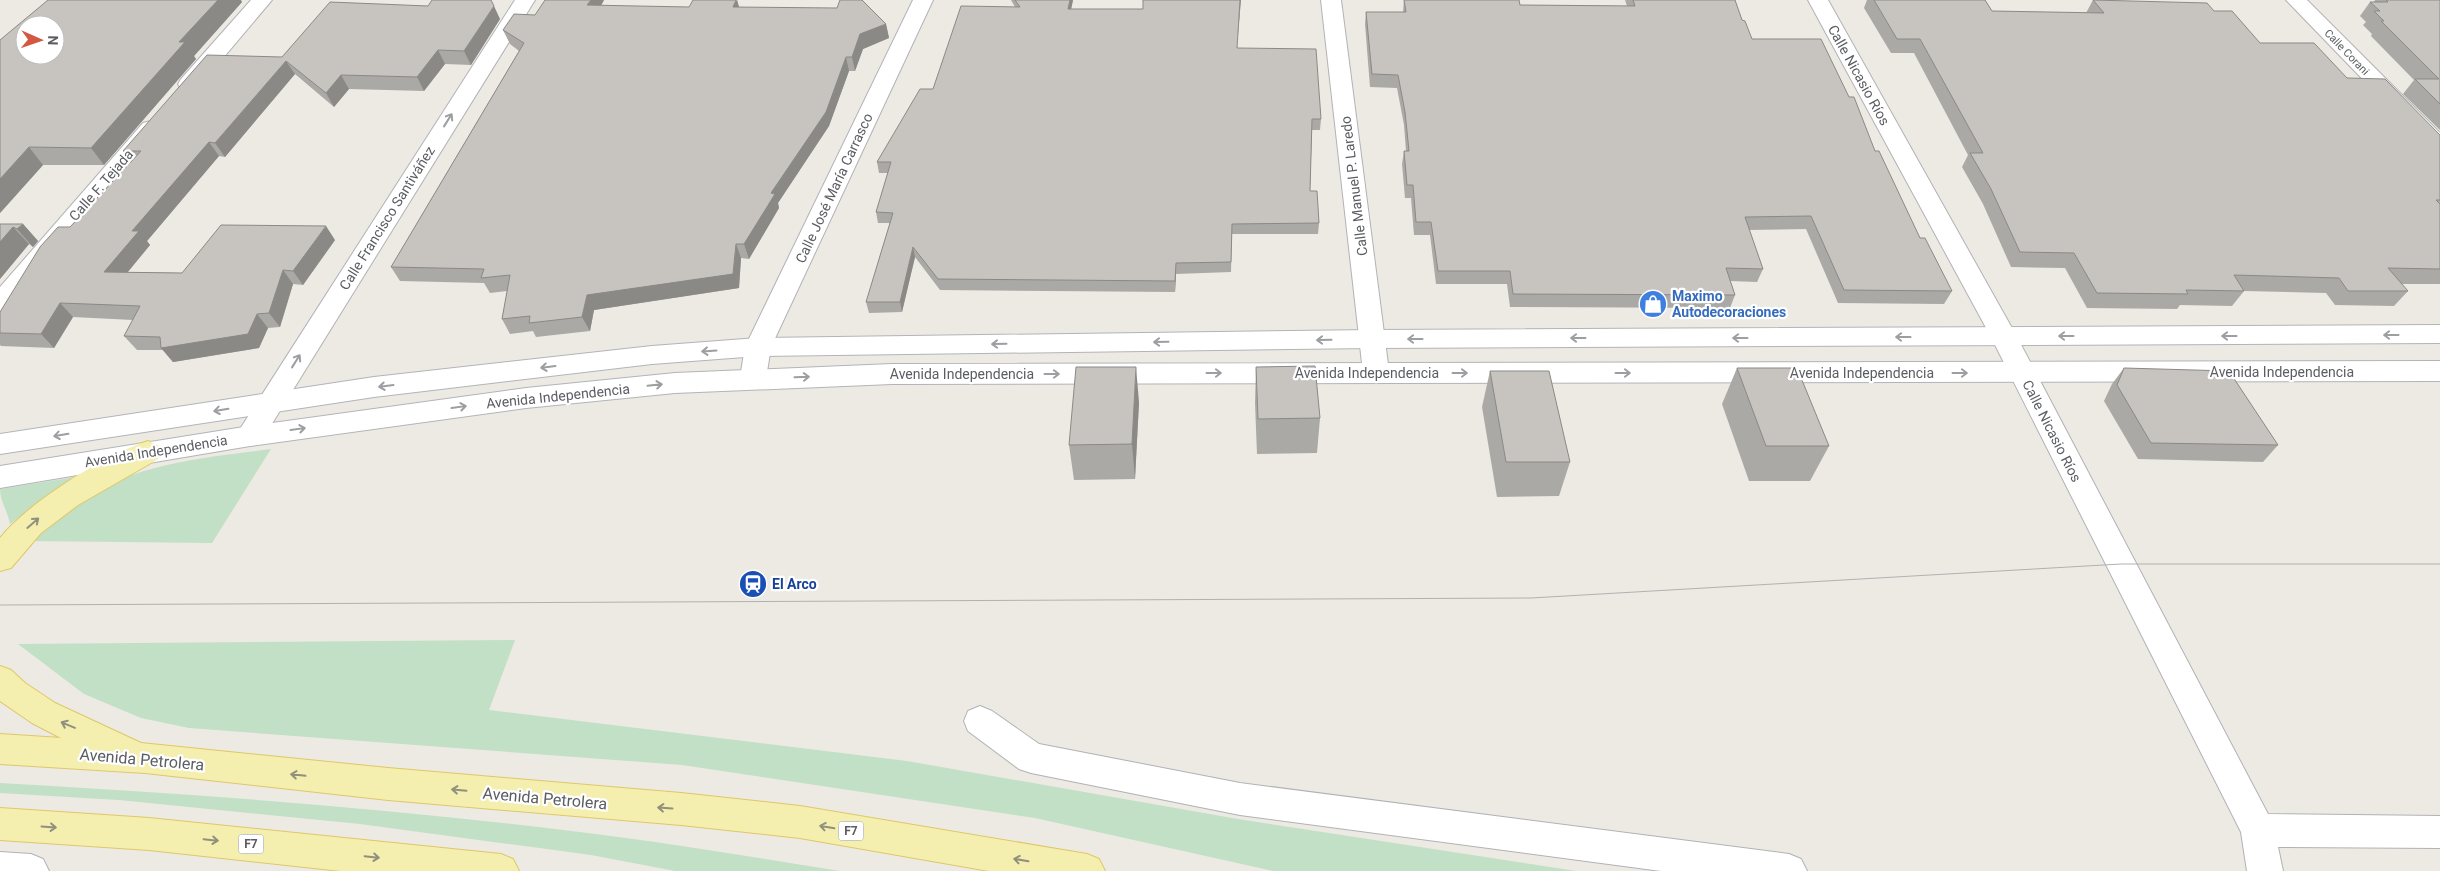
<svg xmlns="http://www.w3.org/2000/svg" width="2440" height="871" font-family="Roboto,sans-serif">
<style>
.green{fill:#c2e0c5}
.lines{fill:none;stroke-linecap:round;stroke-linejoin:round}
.street-casing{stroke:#b0b2b6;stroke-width:2}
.secondary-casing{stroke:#b2b4b9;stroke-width:2}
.primary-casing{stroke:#dfc768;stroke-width:2}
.street{fill:#fff;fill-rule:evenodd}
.secondary{fill:#fff;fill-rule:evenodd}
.primary{fill:#f4efaf;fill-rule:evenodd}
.tram{stroke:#b1b1b2;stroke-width:1}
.wall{fill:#aba9a5}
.shaded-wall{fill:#8b8986}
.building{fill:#c7c4c0;stroke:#8b8986;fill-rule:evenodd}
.oneway{stroke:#9d9ea1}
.oneway2{stroke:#91907d}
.labels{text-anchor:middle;stroke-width:4.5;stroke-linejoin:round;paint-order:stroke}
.far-street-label{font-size:11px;fill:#5b5d62;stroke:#fff}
.shield{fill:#fff;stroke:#8c8e91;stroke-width:1}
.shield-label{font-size:12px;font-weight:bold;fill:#5b5d62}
.street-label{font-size:14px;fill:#5b5d62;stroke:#fff}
.shop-label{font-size:14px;font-weight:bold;fill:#366cbe;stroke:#fff;text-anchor:start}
.transit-label{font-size:14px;font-weight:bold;fill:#164399;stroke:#fff;text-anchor:start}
.near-street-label{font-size:16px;fill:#5b5d62;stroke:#fff}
</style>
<rect width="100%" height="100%" fill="#eceae3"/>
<g class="green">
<path d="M271 449 212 543 30 541C49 526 69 506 90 494 144 462 211 457 271 449Z"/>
<path d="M82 476 30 508 10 524C8 512 0 501 0 489Z"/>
<path d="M515 640 489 710 907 761 1238 819 1576 871H1273L1035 818 682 765 189 728 141 718 84 694 18 644Z"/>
<path d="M0 783C218 795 439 812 655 842 717 851 778 861 840 871H675L591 855 360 824 119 800 0 793Z"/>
</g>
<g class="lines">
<defs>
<g id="street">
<path d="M251 0H272L197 89 189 90 181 89 178 84 181 79Z"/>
<path d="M515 0H535L260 443 250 446 240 443 236 436 240 429Z"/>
<path d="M913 0H933L771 347 766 378 762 385 753 388 744 385 740 378 745 347Z"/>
<path d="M1321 0H1341L1389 372 1385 379 1376 382 1367 379 1363 372Z"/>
<path d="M1808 0H1828L2017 337 2268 814 2440 816V848L2278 847 2283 871H2247L2241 832 1991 337Z"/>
<path d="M2286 0H2307L2440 133V153L2432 151Z"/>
<path d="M151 121 159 123 162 128 159 133 9 309 0 312V287L143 123Z"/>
<path d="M980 706 992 711 1039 744 1240 783 1789 854 1801 859 1807 871H1661L1240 815 1031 773 1019 769 968 731 964 721 968 711Z"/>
<path d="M0 852 31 854 43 859 49 871H0Z"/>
</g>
<g id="secondary">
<path d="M2440 325V343L1373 348 758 356 652 364 374 397 0 454V434L374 377 652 346 758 338 1373 330Z"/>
<path d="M2440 361V381L892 384 675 393 526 408 250 446 0 488V466L250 426 526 388 675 373 892 364Z"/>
</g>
<g id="primary">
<path d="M148 441 158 445 162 452 158 459 78 505 41 533 11 568 0 571V538C29 502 104 455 148 441Z"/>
<path d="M0 666 11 670 25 683 55 703 141 743 388 768 681 793 800 806 1087 854 1099 859 1105 871H989L800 838 681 825 388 800 145 773 0 764V734L61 738 32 723 0 701Z"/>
<path d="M0 808 149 818 501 854 513 859 519 871H341L149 850 0 840Z"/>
</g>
</defs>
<use href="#street" class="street-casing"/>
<use href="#secondary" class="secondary-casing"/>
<use href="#primary" class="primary-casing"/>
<use href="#street" class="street"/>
<use href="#secondary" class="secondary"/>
<use href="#primary" class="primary"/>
<path class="tram" d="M0 605 1531 598 2121 564H2440"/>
</g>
<g class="wall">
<path d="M604 0 601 6 689 7 737 0 739 7 886 24 889 38 863 49 855 71H849L829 126 778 203 779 208 749 259 741 258 739 288 594 310 590 331 536 337 533 331 510 334 502 319 507 291 490 293 484 283 400 281 391 267 519 51 510 44 503 30 535 15Z"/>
<path d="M1011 0H1073L1071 9 1237 48 1321 119 1320 130H1312L1310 191 1319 223 1318 234H1232L1231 272 1176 274 1175 292 940 290 915 257 902 312 869 313 866 302 890 223H878L876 212 888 173H879L877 162 933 89 1015 7Z"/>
<path d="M1404 0H1519L1520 5 1627 6 1625 0H1735L1742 20 1752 39 1875 151 1920 238 1952 291 1944 304 1838 303 1806 229 1749 230 1763 269 1757 282 1730 281 1735 295 1730 308 1510 307 1507 284H1436L1430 235H1414L1411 198H1405L1402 164 1404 151H1406L1404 125 1397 88 1370 87 1365 24 1366 12H1403Z"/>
<path d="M1867 0H1985L1992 11 2086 13 2093 0 2214 11 2260 43 2347 78 2440 135V284H2401L2408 291 2394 306 2335 305 2326 293 2244 291 2232 306 2180 305 2177 309 2087 308 2065 268 2011 267 1983 204 1962 167 1968 155 1914 53H1891L1864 8Z"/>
<path d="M2375 0H2440V130L2403 94 2414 80 2371 36 2372 34 2363 25 2366 22 2360 16 2370 2H2374Z"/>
<path d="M242 2 194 56 196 59 104 165H43L0 213V40Z"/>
<path d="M428 6 500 19 471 65 445 64 424 91 349 89 334 107 295 74 225 157 219 156 147 241 150 245 128 272 182 273 335 240 303 285 293 284 280 327 268 328 259 348 173 362 163 350H137L124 336 133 320 73 317 54 348 1 346 0 345V312L70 227 131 162 123 151 282 57Z"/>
<path d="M0 224H23L38 241 33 247 29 244 0 279Z"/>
<path d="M1256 367 1320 418 1317 453 1257 454 1255 403Z"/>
<path d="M1737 368 1829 446 1810 481H1749L1722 404Z"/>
<path d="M2124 368 2278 445 2263 462 2138 459 2104 401 2112 384Z"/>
<path d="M1490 371 1570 462 1559 496 1497 497 1482 407Z"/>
<path d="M1139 402 1135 479 1074 480 1069 445Z"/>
</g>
<g class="shaded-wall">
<path d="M218 0H241L242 2 194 56 196 59 104 165 91 148 179 42Z"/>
<path d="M591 0H604L593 19 587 5Z"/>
<path d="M737 0 741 14 733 7Z"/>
<path d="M1070 0H1073L1069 19 1068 9Z"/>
<path d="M1240 0H1241L1236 58 1237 48Z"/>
<path d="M494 6 500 19 471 65 464 51Z"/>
<path d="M886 24 889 38 863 49 855 71 852 57 860 34Z"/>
<path d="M438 50 445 64 424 91 417 77Z"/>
<path d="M846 57 849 71 829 126 778 203 779 208 749 259 744 244 771 193Z"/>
<path d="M286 61 295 74 225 157 215 143Z"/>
<path d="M341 75 349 89 334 107 326 93Z"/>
<path d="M209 142 219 156 147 241 150 245 116 286 104 272 132 231Z"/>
<path d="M29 147 43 165 0 213V179Z"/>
<path d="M23 224 38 241 33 247 17 229Z"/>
<path d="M326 226 335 240 303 285 293 271Z"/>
<path d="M13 227 29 244 0 279V242Z"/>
<path d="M736 244 741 258 739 288 594 310 590 331 582 317 587 295Z"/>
<path d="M913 247 915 257 902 312 900 302Z"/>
<path d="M1176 263V274L1175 292V281Z"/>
<path d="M283 270 293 284 280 327 269 313Z"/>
<path d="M60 303 73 317 54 348 41 334Z"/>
<path d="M257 314 268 328 259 348 173 362 161 348Z"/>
<path d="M1136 367 1139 402 1135 479 1132 444Z"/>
</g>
<g class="building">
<path d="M48 0H218L179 42H185L91 148 29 147 0 179V40ZM25 25H55V55H25Z"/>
<path d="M432 0H491L494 6 464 51 438 50 417 77 341 75 326 93 286 61 215 143 209 142 132 231H139L104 272 182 273 221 225 326 226 293 271 283 270 269 313 257 314 248 334 161 348 160 337 124 336 140 306 60 303 41 334 0 333V312L40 247 58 227H70L141 151H123L207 55 282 57 330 2 428 6Z"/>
<path d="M545 0H591L587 5 689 7 693 0H736L733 7 837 8 840 0H862L886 24 860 34 852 57H846L826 112 771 193 775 194 744 244H736L733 274 587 295 582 317 529 323 530 316 502 319 510 275 481 278 484 269 391 267 524 43 503 30 514 14 535 15Z"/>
<path d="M1015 0H1070L1068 9H1143V0H1240L1237 48 1316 49 1321 119H1312L1310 191H1317L1319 223 1232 224 1231 262 1176 263 1175 281 938 279 913 247 900 302H866L893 213 876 212 891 162H877L920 89H933L961 6 1020 7Z"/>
<path d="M1404 0H1519L1520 5 1635 6 1633 0H1735L1742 20 1745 21 1752 39H1821L1849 97H1854L1875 151H1879L1920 238H1925L1952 291 1844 290 1811 216 1745 217 1763 269 1726 268 1735 295 1513 294 1510 271H1438L1431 222H1416L1413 185H1407L1404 151H1409L1405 112 1398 75 1372 74 1366 12H1406Z"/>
<path d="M1874 0H1985L1992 11 2104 13 2093 0 2207 3 2214 11H2232L2260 43H2314L2347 78 2385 79 2440 135V200H2436L2440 204V269L2388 268 2408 291H2348L2339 278 2234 275 2244 291 2186 290 2188 294 2097 293 2074 253 2020 252 1991 189 1970 153H1983L1920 39H1897Z"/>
<path d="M2386 0H2440V104L2415 79H2439L2381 21H2384L2374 11H2380L2370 2H2388Z"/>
<path d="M0 224H23L17 229 13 227 0 242Z"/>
<path d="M1315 366 1320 418 1258 419 1256 367Z"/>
<path d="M1076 367H1136L1132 444 1069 445Z"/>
<path d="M1737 368H1797L1829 446H1766Z"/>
<path d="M2124 368 2229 371 2278 445 2151 443 2117 385Z"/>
<path d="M1490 371H1549L1570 462H1506Z"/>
</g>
<defs><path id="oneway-shaft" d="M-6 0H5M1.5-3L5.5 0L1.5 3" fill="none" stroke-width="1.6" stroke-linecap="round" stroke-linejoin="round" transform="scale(1.25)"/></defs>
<g class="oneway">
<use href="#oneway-shaft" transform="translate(448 120) rotate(-58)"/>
<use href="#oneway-shaft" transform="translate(2391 335) rotate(180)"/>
<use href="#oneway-shaft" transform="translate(2066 336) rotate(180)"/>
<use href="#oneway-shaft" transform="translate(2229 336) rotate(180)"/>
<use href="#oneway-shaft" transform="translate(1903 337) rotate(180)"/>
<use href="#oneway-shaft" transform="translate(1578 338) rotate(180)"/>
<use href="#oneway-shaft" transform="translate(1740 338) rotate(180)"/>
<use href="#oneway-shaft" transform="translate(1415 339) rotate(180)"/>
<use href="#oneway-shaft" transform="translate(1324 340) rotate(179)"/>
<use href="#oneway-shaft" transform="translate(1161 342) rotate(179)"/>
<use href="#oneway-shaft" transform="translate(999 344) rotate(179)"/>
<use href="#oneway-shaft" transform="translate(709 351) rotate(176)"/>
<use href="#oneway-shaft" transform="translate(296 361) rotate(-58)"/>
<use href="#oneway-shaft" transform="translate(548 367) rotate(173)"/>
<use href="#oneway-shaft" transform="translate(1214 373)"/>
<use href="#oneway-shaft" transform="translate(1460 373)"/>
<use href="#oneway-shaft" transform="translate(1623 373)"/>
<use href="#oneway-shaft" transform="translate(1960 373)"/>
<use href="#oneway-shaft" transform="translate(1052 374)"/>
<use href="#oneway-shaft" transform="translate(802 377) rotate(-2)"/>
<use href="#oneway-shaft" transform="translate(655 385) rotate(-6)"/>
<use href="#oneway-shaft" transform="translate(386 386) rotate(173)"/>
<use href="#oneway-shaft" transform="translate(459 407) rotate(-8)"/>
<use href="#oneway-shaft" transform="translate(221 410) rotate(171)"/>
<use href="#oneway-shaft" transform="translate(298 429) rotate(-8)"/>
<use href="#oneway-shaft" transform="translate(61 435) rotate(171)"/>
</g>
<g class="oneway2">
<use href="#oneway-shaft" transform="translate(33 523) rotate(-41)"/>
<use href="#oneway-shaft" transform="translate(68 725) rotate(-157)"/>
<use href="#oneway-shaft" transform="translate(298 775) rotate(-174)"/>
<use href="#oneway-shaft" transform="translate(459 790) rotate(-175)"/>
<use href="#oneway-shaft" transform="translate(665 808) rotate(-176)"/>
<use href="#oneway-shaft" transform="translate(49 827) rotate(4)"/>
<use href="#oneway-shaft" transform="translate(827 827) rotate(-170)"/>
<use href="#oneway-shaft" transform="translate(211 840) rotate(6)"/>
<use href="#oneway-shaft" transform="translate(372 857) rotate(6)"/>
<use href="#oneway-shaft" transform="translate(1021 860) rotate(-170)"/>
</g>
<defs>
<symbol id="shop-disc" viewBox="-11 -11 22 22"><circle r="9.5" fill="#3f7fe0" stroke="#fff"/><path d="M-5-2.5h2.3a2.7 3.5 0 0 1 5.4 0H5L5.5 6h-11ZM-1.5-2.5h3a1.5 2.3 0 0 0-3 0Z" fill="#fff"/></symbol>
<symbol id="station-disc" viewBox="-11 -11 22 22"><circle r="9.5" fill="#1a4fb4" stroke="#fff"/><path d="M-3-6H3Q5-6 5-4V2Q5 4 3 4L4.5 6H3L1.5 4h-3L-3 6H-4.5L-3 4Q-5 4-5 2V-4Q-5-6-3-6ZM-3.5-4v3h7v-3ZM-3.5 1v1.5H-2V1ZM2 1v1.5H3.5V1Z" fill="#fff"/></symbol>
</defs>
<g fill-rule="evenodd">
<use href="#shop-disc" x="1637" y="288" width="32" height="32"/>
<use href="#station-disc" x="737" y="568" width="32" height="32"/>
</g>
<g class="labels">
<g class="far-street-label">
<text transform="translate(2347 52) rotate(46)" y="4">Calle Corani</text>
</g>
<g class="shield">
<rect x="838.5" y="821.5" width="25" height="19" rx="4"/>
<rect x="238.5" y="834.5" width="25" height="19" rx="4"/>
</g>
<g class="shield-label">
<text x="851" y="835">F7</text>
<text x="251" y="848">F7</text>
</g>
<g class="street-label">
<text transform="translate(1859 75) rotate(61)" y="5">Calle Nicasio Ríos</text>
<text transform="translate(101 185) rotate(-49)" y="5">Calle F. Tejada</text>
<text transform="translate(1354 186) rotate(-97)" y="5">Calle Manuel P. Laredo</text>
<text transform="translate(834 188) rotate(-65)" y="5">Calle José María Carrasco</text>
<text transform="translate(387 218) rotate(-58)" y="5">Calle Francisco Santiváñez</text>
<text x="2282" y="377">Avenida Independencia</text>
<text x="1367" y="378">Avenida Independencia</text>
<text x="1862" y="378">Avenida Independencia</text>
<text x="962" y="379">Avenida Independencia</text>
<text transform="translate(558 396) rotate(-6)" y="5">Avenida Independencia</text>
<text transform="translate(2052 431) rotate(63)" y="5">Calle Nicasio Ríos</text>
<text transform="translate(156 451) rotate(-9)" y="5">Avenida Independencia</text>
</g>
<g class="shop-label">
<text x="1672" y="301">Maximo<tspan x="1672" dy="16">Autodecoraciones</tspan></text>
</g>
<g class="transit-label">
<text x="772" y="589">El Arco</text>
</g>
<g class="near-street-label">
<text transform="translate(142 759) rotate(5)" y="6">Avenida Petrolera</text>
<text transform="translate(545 798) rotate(5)" y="6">Avenida Petrolera</text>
</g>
</g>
<g transform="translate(40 40) rotate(92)"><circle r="24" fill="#ffffff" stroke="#bdbec0"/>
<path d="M0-4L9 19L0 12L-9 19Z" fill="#d35842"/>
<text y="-8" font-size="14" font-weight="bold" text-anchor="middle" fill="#5b5d62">N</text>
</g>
</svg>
